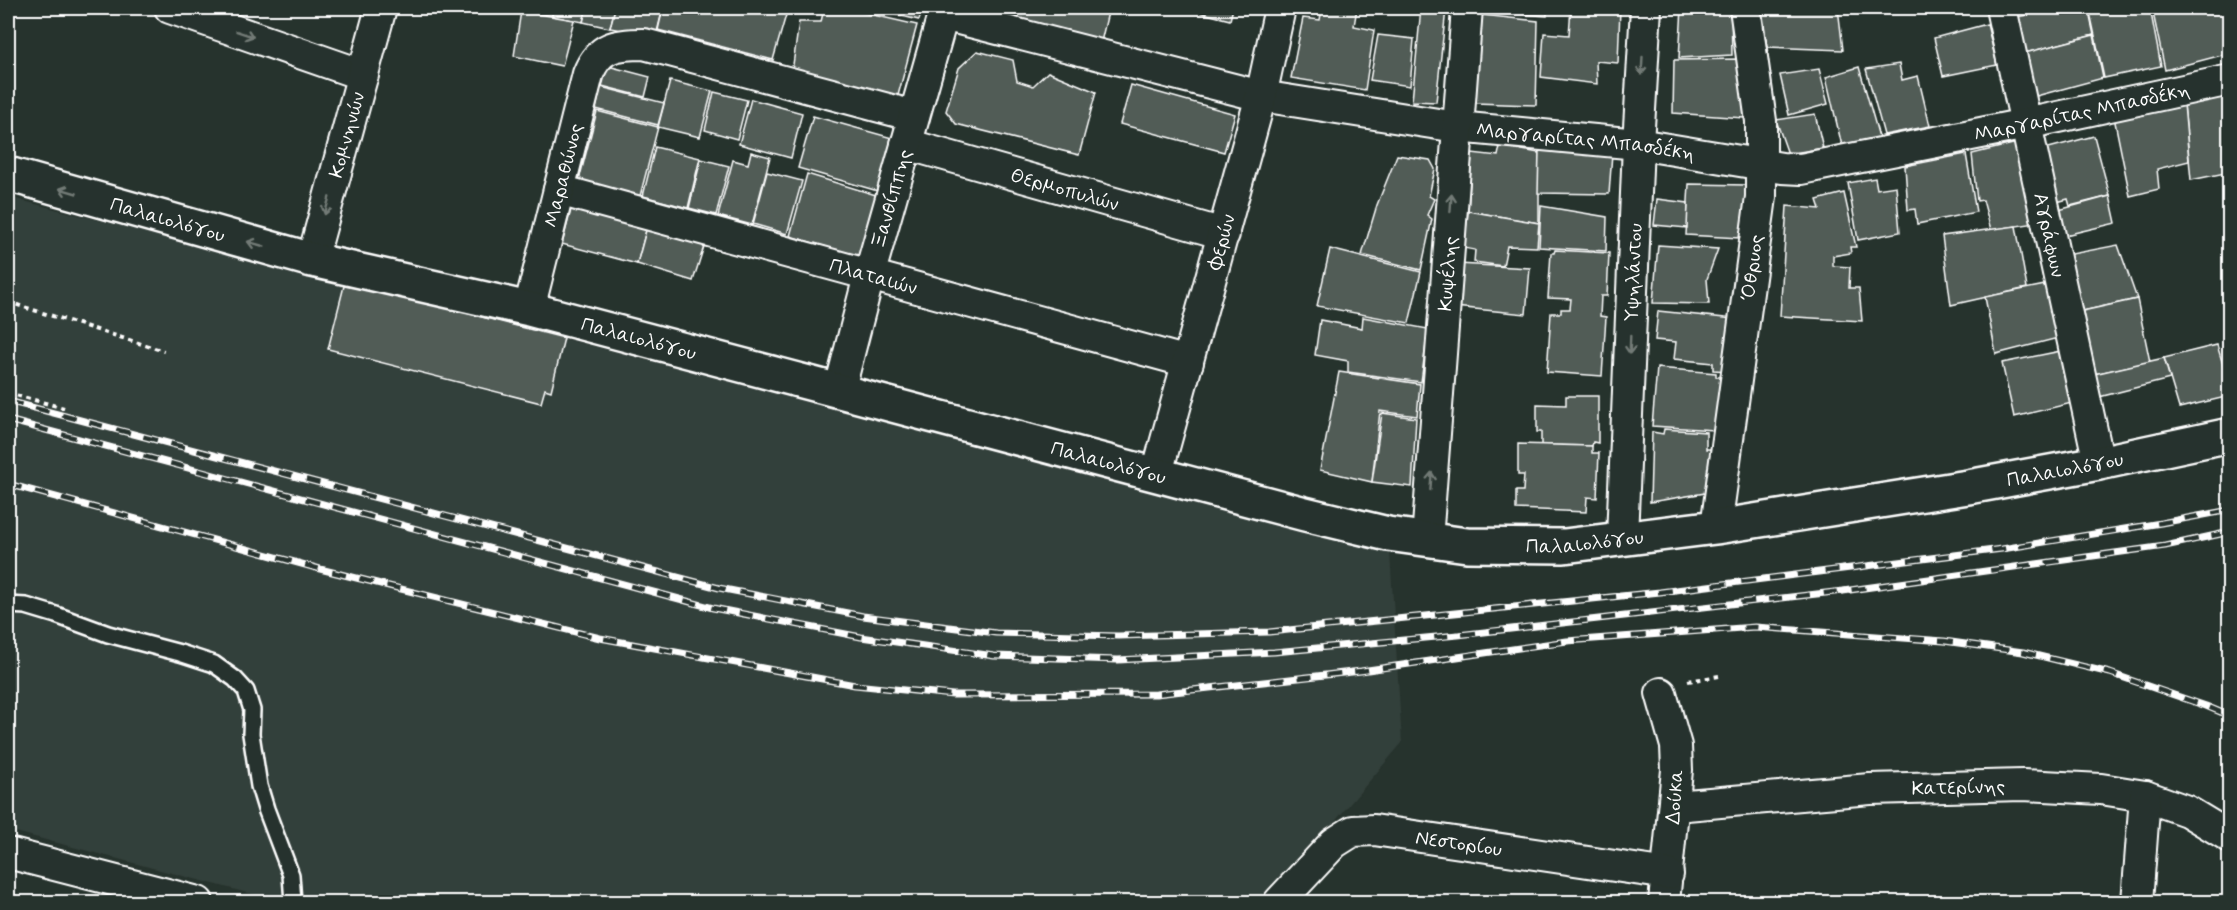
<svg xmlns="http://www.w3.org/2000/svg" width="2237" height="910" font-family="Mynerve,sans-serif">
<style>
.built{fill:#333f3a}
.building{fill:#515c57;stroke:#fff;stroke-width:1.5}
.lines{fill:none;stroke-linecap:round;stroke-linejoin:round}
.service-casing{stroke:#fff;stroke-width:20}
.minor-casing{stroke:#fff;stroke-width:34}
.tertiary-casing{stroke:#fff;stroke-width:38}
.path{stroke:#fff;stroke-width:4;stroke-dasharray:4.5 4.5;stroke-linecap:butt}
.service{stroke:#26332d;stroke-width:15}
.minor{stroke:#26332d;stroke-width:30}
.tertiary{stroke:#26332d;stroke-width:33}
.rail-casing{stroke:#fff;stroke-width:7}
.rail{stroke:#26332d;stroke-width:4.5;stroke-dasharray:14;stroke-linecap:butt}
.oneway{stroke:#727a76}
.labels{text-anchor:middle;stroke-width:4.5;stroke-linejoin:round;paint-order:stroke}
.street-label{font-size:20px;fill:#fff;stroke:#26332d}
</style>
<rect width="100%" height="100%" fill="#26332d"/>
<filter id="ink" filterUnits="userSpaceOnUse"><feTurbulence type="fractalNoise" baseFrequency=".0167" numOctaves="2"/><feDisplacementMap in="SourceGraphic" scale="12" xChannelSelector="R" yChannelSelector="G"/><feConvolveMatrix kernelMatrix="1 2 1 2 8 2 1 2 1" color-interpolation-filters="sRGB"/></filter>
<g filter="url(#ink)">
<path class="built" d="M8 197 966 441 1390 552 1402 743 1266 902H282L8 830Z"/>
<g class="building">
<path d="M510 8H553L552 16 509 9Z"/>
<path d="M553 8H587L583 22 552 16Z"/>
<path d="M587 8H615L610 28 583 22Z"/>
<path d="M615 8H663L656 36 610 28Z"/>
<path d="M663 8H788L773 60 658 30Z"/>
<path d="M824 8H843L917 25 897 99 792 72 799 22H821Z"/>
<path d="M868 8H923L919 20Z"/>
<path d="M972 8H1109L1101 42Z"/>
<path d="M1183 8H1233L1230 20Z"/>
<path d="M1322 8H1357L1354 26 1374 30 1365 90 1291 78 1303 18 1320 20Z"/>
<path d="M1421 8 1446 9 1436 102 1412 101Z"/>
<path d="M1483 8H1547V16L1483 11Z"/>
<path d="M1571 8H1620L1618 63 1596 61 1597 84 1541 77 1544 33 1569 35Z"/>
<path d="M1682 8H1731L1732 55 1679 58Z"/>
<path d="M1762 8H1838L1843 50 1767 47Z"/>
<path d="M2061 8H2088L2094 35 2021 54 2012 18Z"/>
<path d="M2089 8H2150L2161 66 2104 78Z"/>
<path d="M2152 8H2222L2230 38V53L2165 70Z"/>
<path d="M521 11 574 20 562 66 514 56Z"/>
<path d="M1482 15 1538 21 1536 105 1475 103Z"/>
<path d="M1987 24 1997 65 1943 76 1934 38Z"/>
<path d="M1378 35 1414 39 1410 86 1370 80Z"/>
<path d="M2094 35 2103 78 2029 98 2021 54Z"/>
<path d="M977 51 1013 60 1017 81 1033 86 1048 72 1096 92 1079 155 956 124 946 111 959 68Z"/>
<path d="M1741 59 1744 118 1673 113 1674 60Z"/>
<path d="M1899 64 1902 80 1918 76 1930 126 1884 135 1866 69Z"/>
<path d="M608 66 650 77 645 97 602 86Z"/>
<path d="M1859 67 1879 137 1842 146 1826 77Z"/>
<path d="M1819 69 1828 104 1789 115 1780 75Z"/>
<path d="M670 81 712 91 700 137 658 127Z"/>
<path d="M1131 85 1235 114 1224 152 1120 124Z"/>
<path d="M601 87 664 103 658 125 596 109Z"/>
<path d="M714 92 747 100 737 139 705 130Z"/>
<path d="M2230 93V172L2191 180 2184 104Z"/>
<path d="M751 99 802 113 791 158 739 144Z"/>
<path d="M2184 104 2189 161 2157 169 2159 189 2130 196 2114 117Z"/>
<path d="M597 111 658 127 640 196 579 180Z"/>
<path d="M1815 114 1823 148 1788 154 1776 120Z"/>
<path d="M813 116 892 138 878 191 798 168Z"/>
<path d="M2094 136 2110 196 2070 206 2068 199 2053 203 2041 150Z"/>
<path d="M2017 143 2036 223 1991 230 1983 200 1977 201 1972 154Z"/>
<path d="M1500 146 1539 153V223L1468 211 1472 153 1498 156Z"/>
<path d="M655 147 700 158 688 208 643 196Z"/>
<path d="M1539 150 1612 153 1609 194 1538 193Z"/>
<path d="M751 152 770 157 752 225 718 216 733 160 748 164Z"/>
<path d="M1966 154 1976 212 1917 224 1915 209 1908 210 1905 166Z"/>
<path d="M1397 155 1430 160 1435 169 1429 196 1434 199 1427 215 1432 219 1421 270 1362 255 1377 205Z"/>
<path d="M701 159 729 166 716 215 689 208Z"/>
<path d="M767 172 802 181 787 234 753 224Z"/>
<path d="M807 174 876 195 860 257 790 236Z"/>
<path d="M1875 178 1877 189 1896 186 1900 232 1858 240 1848 183Z"/>
<path d="M1689 184 1747 185 1746 214 1740 238 1686 235Z"/>
<path d="M1844 193 1856 247H1850L1851 253 1833 256V266L1850 267 1849 288H1859L1862 321 1780 316 1787 206 1820 209 1817 200Z"/>
<path d="M2110 196 2116 223 2061 236 2055 211Z"/>
<path d="M1657 199 1688 203 1687 228 1654 225Z"/>
<path d="M573 202 648 223 637 264 562 244Z"/>
<path d="M1541 206 1607 217 1606 251 1539 247Z"/>
<path d="M1468 211 1539 223 1537 247 1507 246 1503 266 1474 262 1475 250 1464 248Z"/>
<path d="M648 223 706 240 693 281 637 264Z"/>
<path d="M2016 226 2027 288 1951 305 1942 236Z"/>
<path d="M1658 245 1718 249 1707 279 1709 304 1653 303Z"/>
<path d="M2118 245 2137 299 2078 312 2066 255Z"/>
<path d="M1330 249 1421 272 1409 323 1317 306Z"/>
<path d="M1555 250 1609 253 1607 296H1601L1600 316 1606 317 1602 376 1547 372 1551 313H1561V309H1570L1571 299 1548 298 1551 253H1554Z"/>
<path d="M1458 264 1530 268 1526 314 1454 307Z"/>
<path d="M345 282 564 338 551 391 545 389 541 403 328 349Z"/>
<path d="M2050 284 2062 337 1996 354 1985 297Z"/>
<path d="M2137 299 2150 362 2094 374 2078 312Z"/>
<path d="M1658 311 1734 319 1729 371 1713 370V363L1674 359 1676 342 1655 340Z"/>
<path d="M1363 317 1428 329 1421 382 1348 372V361L1315 355 1320 320 1362 328Z"/>
<path d="M2217 345 2230 387V396L2179 408 2164 358Z"/>
<path d="M2061 351 2072 403 2014 417 2002 363Z"/>
<path d="M2164 358 2170 379 2099 397 2094 374Z"/>
<path d="M1657 368 1716 373V377H1725L1715 430 1652 426Z"/>
<path d="M1339 372 1420 384 1417 416 1380 411 1372 482 1320 470Z"/>
<path d="M1566 396H1598V443L1593 442 1592 446 1541 445V432H1537V404L1566 405Z"/>
<path d="M1382 413 1416 418 1412 487 1372 482Z"/>
<path d="M1664 429 1706 432V449H1715L1705 493 1650 502 1652 432 1663 434Z"/>
<path d="M1518 444 1592 446V453H1599L1597 498 1587 497 1586 512 1516 509V491H1523L1524 475H1518Z"/>
</g>
<g class="lines">
<defs>
<path id="service" d="M8 605 26 606 56 615 108 634 180 653 214 664 235 679 246 691 252 710 251 734 259 786 266 809 291 875 293 902"/>
<g id="minor">
<path d="M170 8 363 75"/>
<path id="s1" d="M2001 8 2099 463"/>
<path id="s2" d="M943 15 1261 96 1457 127 1638 144 1782 168 1801 169 2026 124 2230 80"/>
<path id="s3" d="M906 144 1224 234"/>
<path id="s4" d="M559 190 1188 362"/>
<path id="s5" d="M312 260 381 8"/>
<path id="s6" d="M529 309 588 74C599 46 616 44 644 44L914 116"/>
<path id="s7" d="M839 392 869 276 945 8"/>
<path id="s8" d="M1157 473 1261 96 1280 8"/>
<path id="s9" d="M1716 527 1761 197V121L1745 8"/>
<path id="s10" d="M1622 538 1638 144 1646 8"/>
<path id="s11" d="M1427 540 1467 8"/>
<path d="M1661 693 1676 746 1677 770 1664 902"/>
<path id="s12" d="M1675 806 1870 789 2023 785 2101 789 2145 796 2187 811 2230 837"/>
<path d="M8 853 198 902"/>
<path id="s13" d="M1279 902 1334 843 1353 831 1374 830 1668 874"/>
<path d="M2137 902 2145 796"/>
</g>
<g id="tertiary">
<path id="s14" d="M8 174 312 260 529 309 1305 514 1388 534 1467 545 1564 546 1716 527 1968 487 2099 463 2230 435"/>
</g>
</defs>
<use href="#service" class="service-casing"/>
<use href="#minor" class="minor-casing"/>
<use href="#tertiary" class="tertiary-casing"/>
<g class="path">
<path d="M8 302 164 351"/>
<path d="M8 393 64 408"/>
<path d="M1688 681 1719 676"/>
</g>
<use href="#service" class="service"/>
<use href="#minor" class="minor"/>
<use href="#tertiary" class="tertiary"/>
<defs>
<g id="rail">
<path d="M8 401 719 588 863 616 996 633 1118 636 1269 632 1660 592 2002 549 2161 523 2230 510"/>
<path d="M8 420 713 608 861 637 994 656 1118 660 1274 652 1458 635 1843 591 2165 546 2230 532"/>
<path d="M8 484 320 569 600 638 855 685 953 695 1156 694 1361 671 1567 641 1755 627 1944 641 2023 652 2110 673 2206 706 2230 716"/>
</g>
</defs>
<use href="#rail" class="rail-casing"/>
<use href="#rail" class="rail"/>
</g>
<defs><path id="oneway-shaft" d="M-6 0H5M1.5-3L5.5 0L1.5 3" fill="none" stroke-width="1.6" stroke-linecap="round" stroke-linejoin="round" transform="scale(1.5)"/></defs>
<g class="oneway">
<use href="#oneway-shaft" transform="translate(245 34) rotate(19)"/>
<use href="#oneway-shaft" transform="translate(1642 66) rotate(93)"/>
<use href="#oneway-shaft" transform="translate(68 191) rotate(-164)"/>
<use href="#oneway-shaft" transform="translate(1451 203) rotate(-86)"/>
<use href="#oneway-shaft" transform="translate(327 206) rotate(105)"/>
<use href="#oneway-shaft" transform="translate(256 244) rotate(-164)"/>
<use href="#oneway-shaft" transform="translate(1630 345) rotate(92)"/>
<use href="#oneway-shaft" transform="translate(1431 481) rotate(-86)"/>
</g>
</g>
<g class="labels">
<g class="street-label">
<text dy="7" stroke="none"><textPath href="#s2" startOffset="1160">Μαργαρίτας Μπασδέκη</textPath></text>
<text dy="7" stroke="none"><textPath href="#s5" startOffset="130">Κομνηνών</textPath></text>
<text dy="7" stroke="none"><textPath href="#s2" startOffset="656">Μαργαρίτας Μπασδέκη</textPath></text>
<text dy="7" stroke="none"><textPath href="#s6" startOffset="138">Μαραθώνος</textPath></text>
<text dy="7" stroke="none"><textPath href="#s3" startOffset="165">Θερμοπυλών</textPath></text>
<text dy="7" stroke="none"><textPath href="#s7" startOffset="200">Ξανθίππης</textPath></text>
<text dy="7" stroke="none"><textPath href="#s14" startOffset="166">Παλαιολόγου</textPath></text>
<text dy="7" stroke="none"><textPath href="#s1" startOffset="232">Αγράφων</textPath></text>
<text dy="7" stroke="none"><textPath href="#s8" startOffset="240">Φερών</textPath></text>
<text dy="7" stroke="none"><textPath href="#s9" startOffset="262">Όθρυος</textPath></text>
<text dy="7" stroke="none"><textPath href="#s10" startOffset="266">Υψηλάντου</textPath></text>
<text dy="7" stroke="none"><textPath href="#s11" startOffset="267">Κυψέλης</textPath></text>
<text dy="7" stroke="none"><textPath href="#s4" startOffset="326">Πλαταιών</textPath></text>
<text dy="7" stroke="none"><textPath href="#s14" startOffset="652">Παλαιολόγου</textPath></text>
<text dy="7" stroke="none"><textPath href="#s14" startOffset="1138">Παλαιολόγου</textPath></text>
<text dy="7" stroke="none"><textPath href="#s14" startOffset="2110">Παλαιολόγου</textPath></text>
<text dy="7" stroke="none"><textPath href="#s14" startOffset="1624">Παλαιολόγου</textPath></text>
<text dy="7" stroke="none"><textPath href="#s12" startOffset="284">Κατερίνης</textPath></text>
<text transform="translate(1674 797) rotate(-86)" y="7">Δούκα</text>
<text dy="7" stroke="none"><textPath href="#s13" startOffset="210">Νεστορίου</textPath></text>
</g>
</g>
<rect width="2237" height="910" fill="none" stroke="#26332d" stroke-width="30"/>
<rect x="15" y="15" width="2207" height="880" fill="none" stroke="#fff" stroke-width="2" filter="url(#ink)"/>
</svg>
